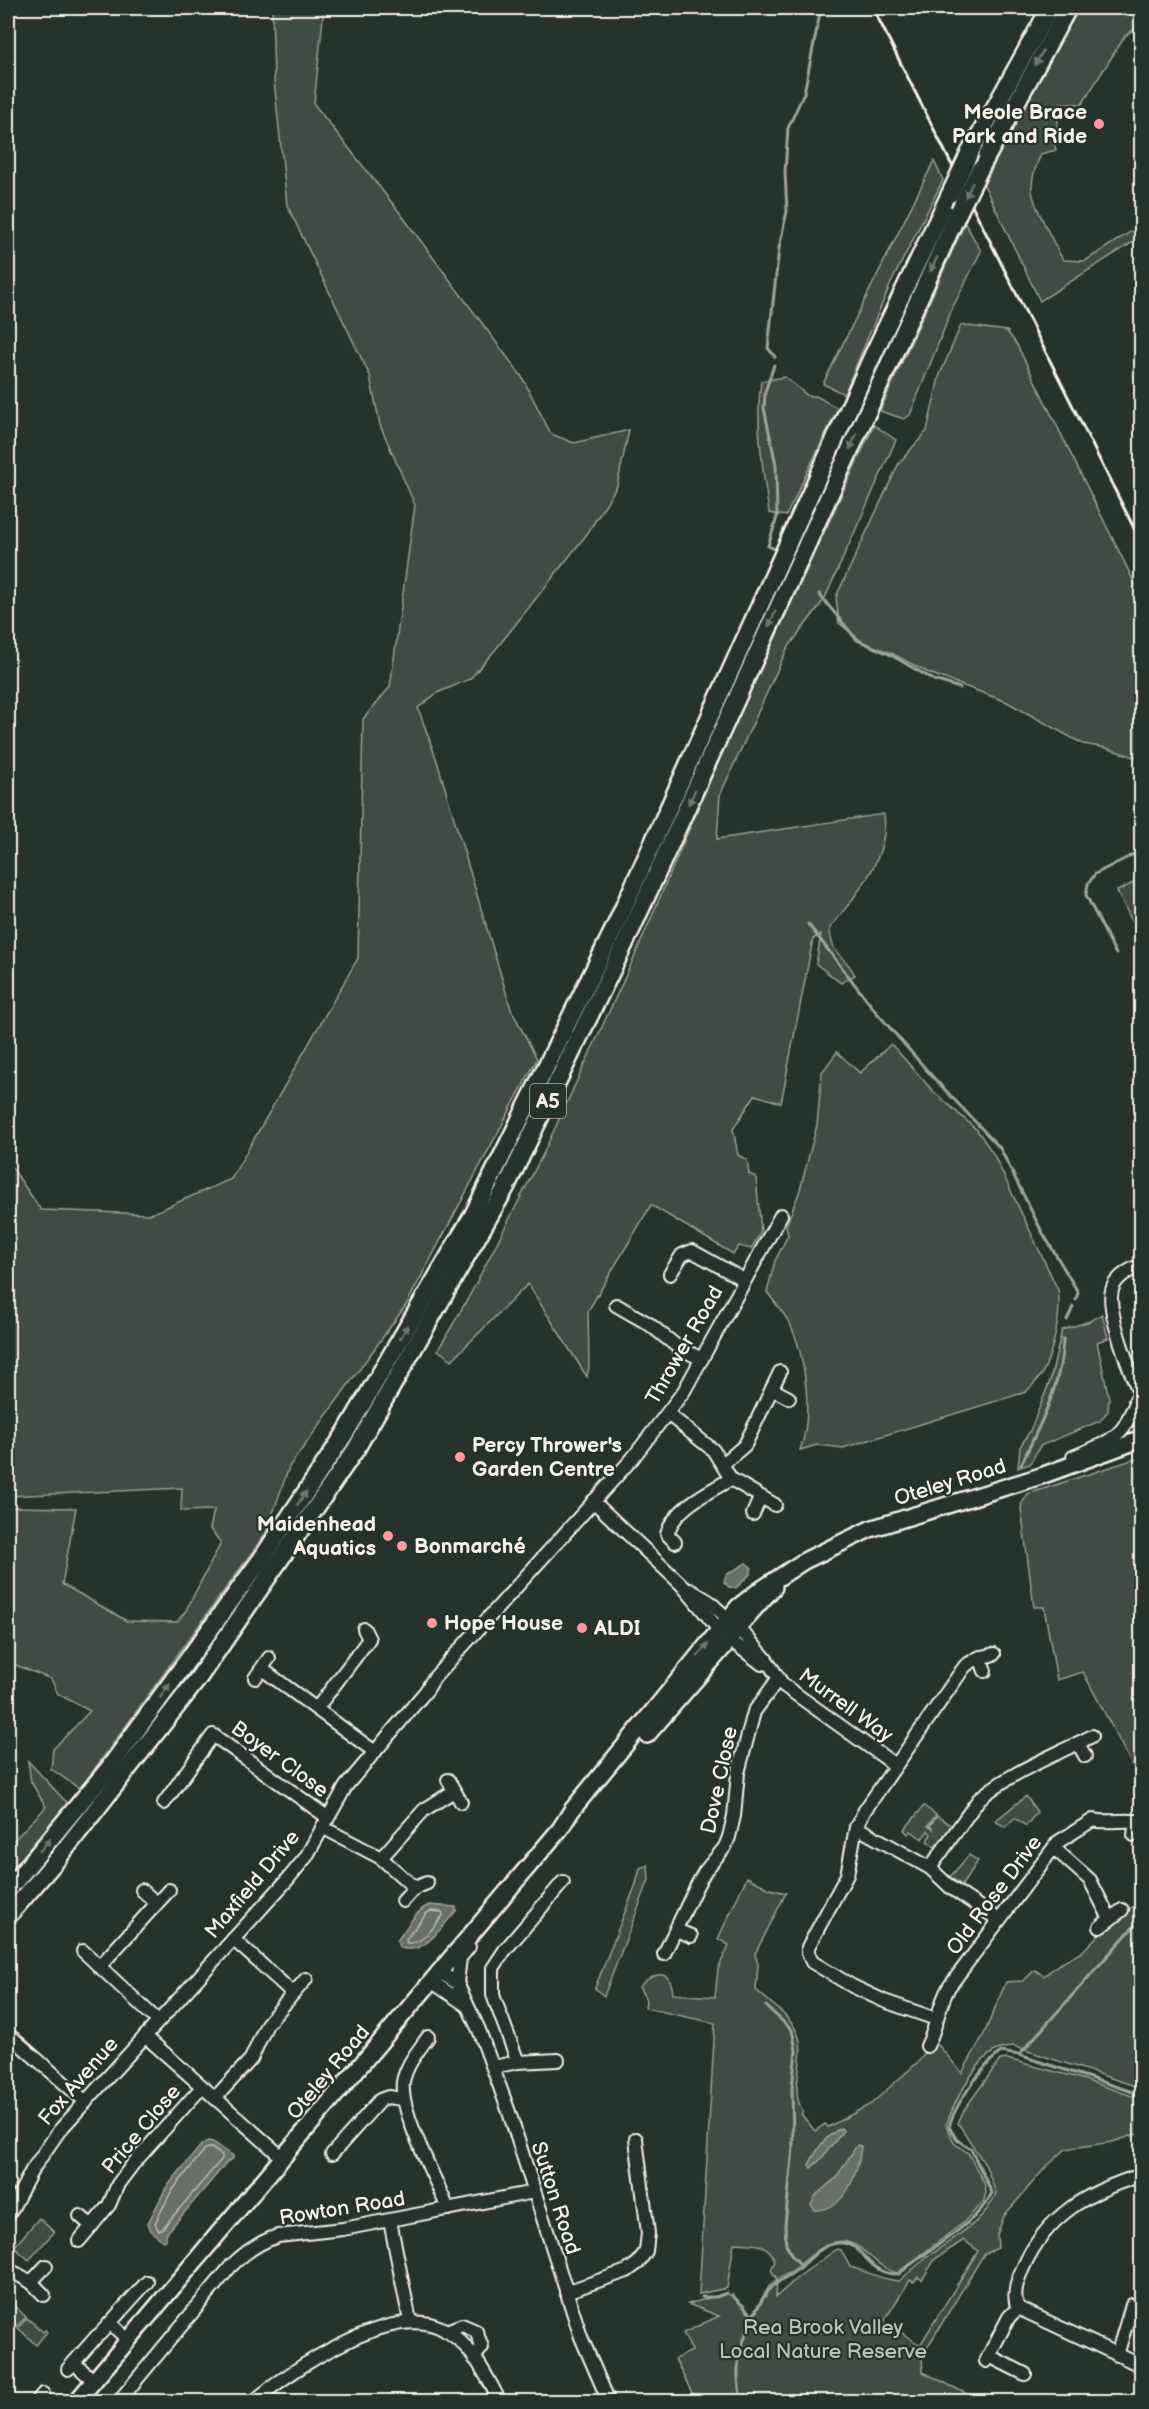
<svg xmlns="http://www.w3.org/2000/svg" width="1149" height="2409" font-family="'Balsamiq Sans',sans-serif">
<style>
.green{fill:#414b45;stroke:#9a9e96;stroke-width:1.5;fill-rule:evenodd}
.water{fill:#676f68;stroke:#9fa39b;stroke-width:1.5}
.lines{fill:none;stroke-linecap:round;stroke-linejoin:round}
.shore{stroke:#bcbdb5;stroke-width:1.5}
.stream{stroke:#9fa39b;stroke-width:3}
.minor-casing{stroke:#f4f1e8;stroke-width:16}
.major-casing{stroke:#f4f1e8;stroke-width:20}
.highway-casing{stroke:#f4f1e8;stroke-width:21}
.minor{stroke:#26332d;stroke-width:12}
.major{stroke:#26332d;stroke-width:15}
.highway{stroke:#26332d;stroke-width:16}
.rail{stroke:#f4f1e8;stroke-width:3}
.highway-bridge-casing{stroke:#f4f1e8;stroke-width:21;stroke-linecap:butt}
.highway-bridge{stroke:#26332d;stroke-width:16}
.oneway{fill:#6e766e}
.poi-dot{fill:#ff9aa2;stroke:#26332d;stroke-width:2}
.labels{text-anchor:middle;stroke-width:4.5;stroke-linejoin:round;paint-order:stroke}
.shield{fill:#26332d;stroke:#b6b8b0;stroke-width:1.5}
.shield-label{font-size:20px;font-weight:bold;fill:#f4f1e8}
.poi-label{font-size:21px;font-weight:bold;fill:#f4f1e8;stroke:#26332d;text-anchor:start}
.street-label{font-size:21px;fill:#f4f1e8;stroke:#26332d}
.park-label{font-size:21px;fill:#bebfb7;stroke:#26332d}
</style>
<rect width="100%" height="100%" fill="#26332d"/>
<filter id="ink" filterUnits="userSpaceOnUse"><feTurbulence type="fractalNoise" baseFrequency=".0167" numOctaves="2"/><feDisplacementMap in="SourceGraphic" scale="12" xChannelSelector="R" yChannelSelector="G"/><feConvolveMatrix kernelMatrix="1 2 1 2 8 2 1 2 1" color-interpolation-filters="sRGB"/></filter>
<g filter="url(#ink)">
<g class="green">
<path d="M272 8H324L314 104 400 213 522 377 551 434 574 443 629 430 617 486 587 534 496 649 470 679 437 693 418 708 436 758 511 1009 537 1059 406 1305 289 1467 266 1533 80 1789 51 1769 53 1749 90 1711 58 1694 51 1679 8 1662V1507L76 1508 62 1584 127 1621 177 1622 185 1612 221 1543 210 1529 214 1510 181 1511 182 1488 8 1496V1162L41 1210 151 1214 231 1179 358 958 363 719 390 687 415 505 380 425 370 376 287 205 274 80Z"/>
<path d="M1078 8H1141V24L1125 36 1082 104 1061 103 1054 143 1056 150 1041 154C1036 166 1031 178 1032 191 1034 207 1055 245 1063 260L1085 261 1141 225V237L1040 301 984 185 1028 93Z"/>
<path d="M934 161 943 180 890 285 844 394 823 384Z"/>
<path d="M965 223 981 251 952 309 910 415 904 419 880 411Z"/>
<path d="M961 325 1007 331 1017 345 1141 596V759L1106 748 1083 744 1007 702 929 673 891 653 863 642 839 623 836 597 899 463 927 431 939 377Z"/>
<path d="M785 377 808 396H816L838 408 786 516 769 513C763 469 755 425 761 381Z"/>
<path d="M874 425 896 440 824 600 787 649 720 795 717 839 884 814C890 858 856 895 830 928 831 957 843 952 855 975L841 983 816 964 821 934 813 939 781 1103 755 1095 733 1129 738 1155 747 1160 749 1174 756 1177 761 1232 751 1249 739 1246 733 1254 651 1205 588 1311 589 1366 587 1377 528 1284 452 1360 438 1350 471 1293 543 1154 633 960 724 748Z"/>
<path d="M1141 879V939L1117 891Z"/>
<path d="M891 1044 933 1091 977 1130 994 1155 1058 1290C1062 1315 1053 1351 1042 1374 1038 1380 1031 1386 1026 1392L843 1448 817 1445 800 1450C813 1417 806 1358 791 1326 785 1314 775 1303 767 1292L775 1261 788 1235 786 1226 800 1190 817 1125 822 1072 837 1052 860 1073Z"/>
<path d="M1102 1314 1108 1338 1097 1342 1109 1398 1108 1411 1100 1421 1040 1446 1030 1464 1018 1468 1020 1447 1030 1431 1050 1381 1062 1330 1090 1321Z"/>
<path d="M1141 1457 1142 1778H1139L1083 1672 1057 1680 1044 1607H1034L1021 1508 1022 1503 1028 1494Z"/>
<path d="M28 1761 68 1804 8 1875V1846L46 1807 31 1782Z"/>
<path d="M1026 1796 1037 1812 1026 1826 1015 1818 1005 1827 995 1821Z"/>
<path d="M924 1806 936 1815 928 1826 934 1830 930 1826 937 1816 952 1826 935 1847 927 1841 931 1834 928 1831 922 1839 911 1831 908 1834 904 1830Z"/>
<path d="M969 1855 978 1861 962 1885 950 1877Z"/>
<path d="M648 1865 649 1880 604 1996 595 1988 636 1884 640 1868Z"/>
<path d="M747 1877 770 1889 786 1893 755 1954 758 1964 756 1990C769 2002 788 2015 796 2030 810 2055 787 2087 803 2112L801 2114 815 2131 825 2124 828 2127 871 2104 918 2062 934 2040 962 2073 984 2034 1006 1982 1023 1981 1035 1970 1044 1976 1058 1965 1082 1952 1102 1931 1132 1907 1141 1906V2088L1013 2046C1007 2048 1000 2048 995 2051 974 2062 954 2104 946 2125L954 2143 968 2153 984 2183 986 2192 984 2201 963 2223 897 2273C880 2269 872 2256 858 2247 834 2231 815 2252 797 2267 791 2272 784 2275 777 2279L776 2297 798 2277 837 2249 841 2250 850 2267C866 2271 882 2280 899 2281 910 2272 920 2262 932 2254 955 2236 985 2222 996 2193L986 2166 958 2123 964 2110 1000 2060 1007 2059 1079 2078 1141 2099V2133L1112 2142 1066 2149 1045 2168 1004 2216 997 2235 998 2248 984 2254 922 2356 923 2372 981 2401H696L675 2359 692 2351 683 2333 719 2316 688 2304 727 2293 745 2306 746 2311 752 2315 770 2285 777 2279 771 2270 775 2261C770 2242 751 2244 734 2243L727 2288 699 2294 715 2023 645 2008 646 1999 639 1987C654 1972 671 1967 673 1994L715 1997 718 1969 729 1945 718 1939ZM964 2240 978 2251 920 2345 884 2321 910 2280 914 2282 918 2277 922 2280 935 2259Z"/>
<path d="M39 2218 54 2232 29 2260 14 2247Z"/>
<path d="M8 2300 26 2317 17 2326 8 2318Z"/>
<path d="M27 2318 43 2332 45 2330 47 2332 36 2345 18 2328Z"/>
</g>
<g class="water">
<path d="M746 1563 752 1568 750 1574 736 1588 729 1587 724 1582 726 1575Z"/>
<path d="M429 1905 456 1907V1911C441 1927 423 1958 399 1947L397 1941C406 1929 415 1911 429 1905Z"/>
<path d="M841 2128 843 2131 821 2159 811 2168 809 2165C817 2149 825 2136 841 2128Z"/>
<path d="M208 2141 213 2142 233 2156V2159L228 2161 166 2234V2240L163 2241 151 2231 148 2223 166 2188 202 2144Z"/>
<path d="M857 2145 861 2146C859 2171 846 2211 815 2210L811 2205 816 2195 836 2178Z"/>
</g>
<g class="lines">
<g class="shore">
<path d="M431 1911 442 1912 443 1915C434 1927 422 1945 407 1943L406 1939 427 1913Z"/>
<path d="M211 2148 222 2155V2159L162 2229 158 2230 155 2223 171 2192 205 2149Z"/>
</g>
<g class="stream">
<path d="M775 357 768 348 779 248 787 211 785 172 788 128 804 93 821 8"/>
<path d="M774 365 765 392 764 408 776 465 777 517 768 546 777 550"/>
<path d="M819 594 857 640 891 655 934 680 960 688"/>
<path d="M808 924 877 1013 931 1075 1000 1148 1041 1230 1078 1292 1076 1300"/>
<path d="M1116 954 1086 895 1088 884 1095 874 1142 850"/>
<path d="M1067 1320 1073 1307"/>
<path d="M1021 1465C1040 1424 1062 1385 1063 1339"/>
<path d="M1139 1920 1142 1916"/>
<path d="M766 2006 792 2030 796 2050 792 2088 793 2148 785 2225 786 2244 792 2256 802 2266"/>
<path d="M1019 2055 1135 1925"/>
<path d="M732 2295 754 2317"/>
<path d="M702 2297H716L727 2293"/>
<path d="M741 2402C740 2391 737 2380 738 2370 738 2347 757 2301 773 2286 782 2278 794 2274 803 2265 814 2255 825 2242 842 2243 866 2245 866 2275 899 2274 928 2248 974 2228 992 2193L971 2149 957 2140 949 2127C954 2106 983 2065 1001 2052L1019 2055 1142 2095"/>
</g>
<defs>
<g id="minor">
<path d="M1134 1268C1125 1273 1115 1279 1112 1290 1106 1311 1132 1377 1142 1398"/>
<path d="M670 1274 682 1255 692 1251 744 1280"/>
<path d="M616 1305 649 1324 679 1348 702 1359"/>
<path d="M772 1389 789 1398"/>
<path d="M1135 1401 1142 1428"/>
<path d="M668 1414 713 1450 731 1479 775 1505"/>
<path d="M1073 1457C1091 1449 1110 1444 1123 1428 1128 1421 1130 1413 1135 1406"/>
<path d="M723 1464 745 1445 780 1372"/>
<path d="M593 1501 682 1585 719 1630"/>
<path d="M753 1514 760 1498"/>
<path d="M675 1542 667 1534C675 1507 709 1492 731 1479"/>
<path d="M690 1590 710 1602 728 1619"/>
<path d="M738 1627 766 1659 783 1685 895 1765"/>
<path d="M730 1640 762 1664"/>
<path d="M980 1657 985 1671"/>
<path d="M262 1669 375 1752"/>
<path d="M255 1678 269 1658"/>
<path d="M317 1708 369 1639 364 1629"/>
<path d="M1078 1743 1085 1756"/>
<path d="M448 1780 461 1802"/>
<path d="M164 1803 213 1735 327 1817"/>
<path d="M322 1827 381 1858 415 1888"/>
<path d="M856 1827 930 1868 951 1888 999 1920"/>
<path d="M1134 1835 1136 1821"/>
<path d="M1054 1848 1090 1880 1110 1919"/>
<path d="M381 1858 424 1810 454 1791"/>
<path d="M930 1868 979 1799C1012 1771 1054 1756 1092 1736"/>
<path d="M142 1890 156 1903"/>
<path d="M403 1901 415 1888 427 1883"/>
<path d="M1100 1927 1122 1910"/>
<path d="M676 1930 691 1936"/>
<path d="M233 1939 293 1993"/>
<path d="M83 1951 158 2021"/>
<path d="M664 1954 697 1885 705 1871 725 1847 729 1837 734 1816 738 1773 754 1712 778 1679"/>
<path d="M99 1967 169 1890"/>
<path d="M438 1971 457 1983 479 2030 509 2112 581 2337 609 2402"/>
<path d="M431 1981 466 2005"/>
<path d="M457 1983 460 1958 469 1947"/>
<path d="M936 2019 884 2001 852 1986 812 1962 808 1953V1947L847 1875 856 1827 865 1810 965 1666 976 1659 994 1654"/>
<path d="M8 2034 86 2102"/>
<path d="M145 2036 283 2158"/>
<path d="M428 2037C418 2051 406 2065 403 2082 399 2111 436 2179 448 2209"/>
<path d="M927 2046C937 2027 938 2006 949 1987L1058 1842 1093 1820C1109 1824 1126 1818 1142 1822"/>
<path d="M518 2062 493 1995V1968L505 1950 563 1882"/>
<path d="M493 2067 518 2062 558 2060"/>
<path d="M215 2098 251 2059 267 2024 306 1979"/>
<path d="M332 2154 380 2100 388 2097 402 2099"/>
<path d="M8 2216 32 2170 59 2131 288 1879 306 1857 346 1786 426 1691 434 1678 632 1459 684 1391 781 1215"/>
<path d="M80 2216 92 2226"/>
<path d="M390 2221 410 2321"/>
<path d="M79 2241 109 2205 118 2184 133 2164 202 2087"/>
<path d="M8 2269 31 2282 44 2295"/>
<path d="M31 2282 46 2266"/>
<path d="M566 2292 627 2271 638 2263 646 2251 648 2233 636 2139"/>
<path d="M1018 2308C1012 2295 1017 2280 1023 2268 1046 2215 1089 2191 1142 2175"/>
<path d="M1018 2308 1142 2366"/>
<path d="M1129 2318 1142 2321"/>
<path d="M110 2323 127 2339"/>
<path d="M446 2331 462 2325 476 2331 482 2347 474 2358"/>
<path d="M100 2334 147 2282"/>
<path d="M1117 2355 1132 2305"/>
<path d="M989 2356 1025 2374"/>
<path d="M986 2361 1009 2317 1018 2308"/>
<path d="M74 2363 93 2380"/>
<path d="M68 2369 97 2336"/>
<path d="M36 2402 43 2394"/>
<path d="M118 2402 231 2266C245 2252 259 2242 278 2236L343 2229 534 2192"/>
<path d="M253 2402C292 2369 388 2305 439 2327 469 2340 486 2374 500 2402"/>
</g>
<g id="major">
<path d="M647 1735 730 1640 738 1627 774 1587"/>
<path d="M76 2402 560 1829 572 1810 738 1607 760 1590 804 1561 870 1529 1041 1476 1142 1439"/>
</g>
<g id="highway">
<path d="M970 152 1050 8"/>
<path d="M980 169 1068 8"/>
<path d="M8 1890 109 1768 262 1558 346 1432 473 1215 614 929 872 357 950 194"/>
<path d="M8 1916 59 1857 197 1680 356 1449 506 1187 627 939 959 211"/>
</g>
</defs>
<use href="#minor" class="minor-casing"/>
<use href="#major" class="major-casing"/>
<use href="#highway" class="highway-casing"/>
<use href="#minor" class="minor"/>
<use href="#major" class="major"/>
<use href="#highway" class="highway"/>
<path class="rail" d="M873 8 1142 544"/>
<defs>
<g id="highway-bridge">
<path d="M950 194 970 152"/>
<path d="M959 211 980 169"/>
</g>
</defs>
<use href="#highway-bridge" class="highway-bridge-casing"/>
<use href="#highway-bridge" class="highway-bridge"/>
</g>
<defs><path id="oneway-solid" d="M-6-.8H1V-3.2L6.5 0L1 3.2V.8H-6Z" transform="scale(1.5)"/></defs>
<g class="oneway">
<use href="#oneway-solid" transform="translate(1039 58) rotate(119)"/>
<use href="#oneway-solid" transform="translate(969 190) rotate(116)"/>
<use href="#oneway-solid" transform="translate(934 264) rotate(116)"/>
<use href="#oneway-solid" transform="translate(853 442) rotate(115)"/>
<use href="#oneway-solid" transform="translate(772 619) rotate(115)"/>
<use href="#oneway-solid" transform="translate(692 797) rotate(115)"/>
<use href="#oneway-solid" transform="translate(404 1332) rotate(-60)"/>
<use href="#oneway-solid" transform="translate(302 1498) rotate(-56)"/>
<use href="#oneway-solid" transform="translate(703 1650) rotate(-51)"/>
<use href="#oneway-solid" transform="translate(165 1691) rotate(-54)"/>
<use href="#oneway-solid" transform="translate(45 1845) rotate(-50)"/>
</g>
</g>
<g class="poi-dot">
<circle cx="1099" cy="124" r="6"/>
<circle cx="460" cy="1457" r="6"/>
<circle cx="388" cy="1536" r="6"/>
<circle cx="402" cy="1546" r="6"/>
<circle cx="432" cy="1623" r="6"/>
<circle cx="582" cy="1628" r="6"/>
</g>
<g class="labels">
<rect class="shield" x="530" y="1084" width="36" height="34" rx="4.5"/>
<g class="shield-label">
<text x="548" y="1108">A5</text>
</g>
<g class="poi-label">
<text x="1087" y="119" text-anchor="end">Meole Brace<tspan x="1087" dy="24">Park and Ride</tspan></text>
<text x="472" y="1452">Percy Thrower's<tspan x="472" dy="24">Garden Centre</tspan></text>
<text x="376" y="1531" text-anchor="end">Maidenhead<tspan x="376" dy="24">Aquatics</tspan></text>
<text x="414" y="1553">Bonmarché</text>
<text x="444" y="1630">Hope House</text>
<text x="594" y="1635">ALDI</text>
</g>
<g class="street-label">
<text transform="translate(684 1345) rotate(-60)" y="7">Thrower Road</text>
<text transform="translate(950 1482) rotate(-17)" y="7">Oteley Road</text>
<text transform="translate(846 1705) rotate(36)" y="7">Murrell Way</text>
<text transform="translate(280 1759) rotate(36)" y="7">Boyer Close</text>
<text transform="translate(719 1780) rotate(-78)" y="7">Dove Close</text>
<text transform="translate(252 1884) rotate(-50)" y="7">Maxfield Drive</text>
<text transform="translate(994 1895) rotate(-53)" y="7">Old Rose Drive</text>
<text transform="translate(328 2072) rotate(-50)" y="7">Oteley Road</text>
<text transform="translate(78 2081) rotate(-49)" y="7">Fox Avenue</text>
<text transform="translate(141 2129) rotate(-50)" y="7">Price Close</text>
<text transform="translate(556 2198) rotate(72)" y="7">Sutton Road</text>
<text transform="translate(342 2208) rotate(-9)" y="7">Rowton Road</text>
</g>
<g class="park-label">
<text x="823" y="2334">Rea Brook Valley<tspan x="823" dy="24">Local Nature Reserve</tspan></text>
</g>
</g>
<rect width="1149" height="2409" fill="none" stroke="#26332d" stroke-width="30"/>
<rect x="15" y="15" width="1119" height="2379" fill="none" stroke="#f4f1e8" stroke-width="2" filter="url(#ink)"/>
</svg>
